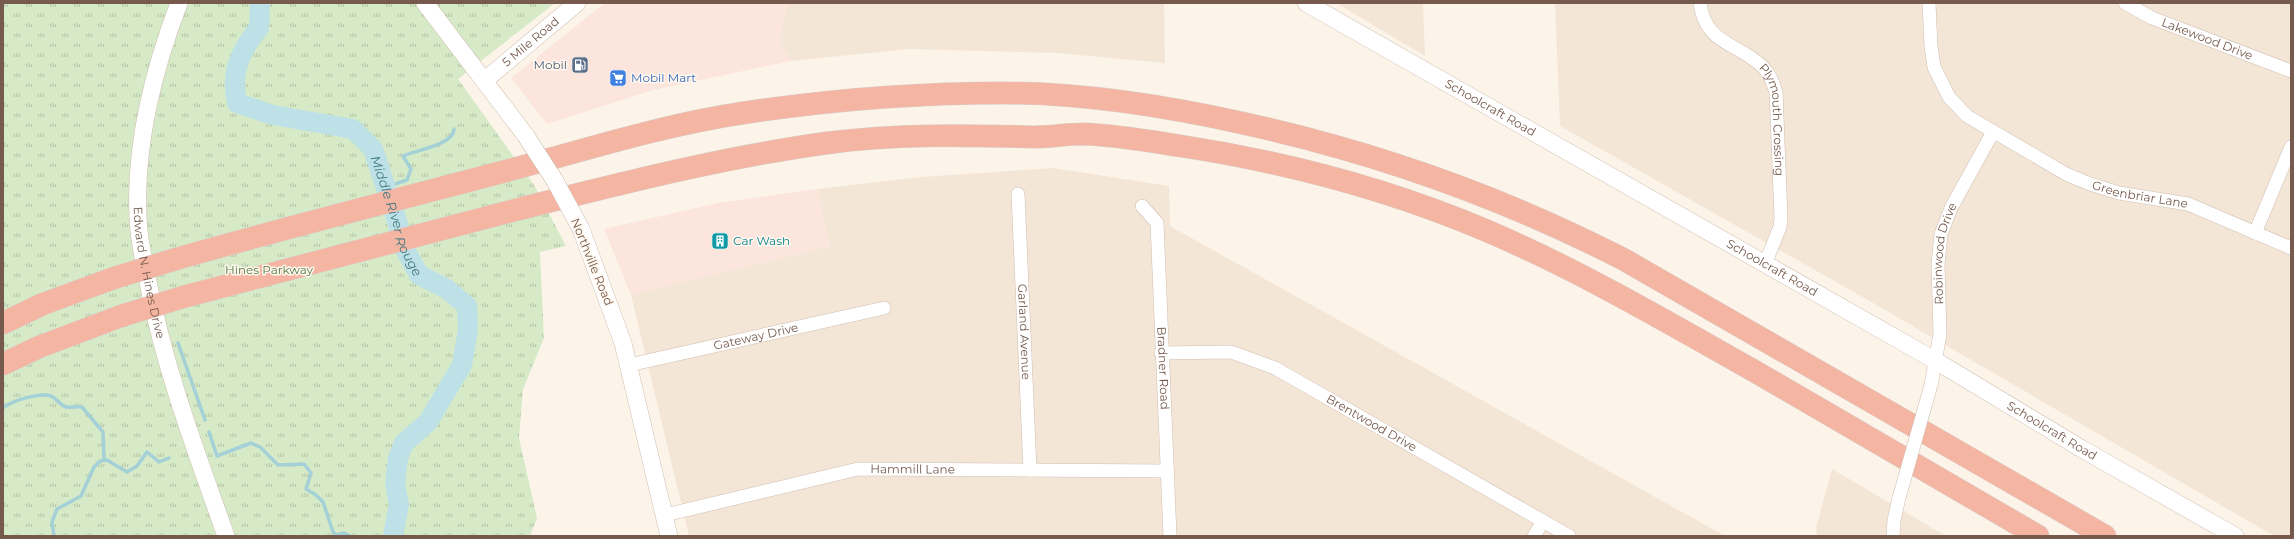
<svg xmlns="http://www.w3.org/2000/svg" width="2294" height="539" font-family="Montserrat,sans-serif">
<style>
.residential{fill:#f4e6d7}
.commercial{fill:#fce5dd}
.park{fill:url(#park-tufts)}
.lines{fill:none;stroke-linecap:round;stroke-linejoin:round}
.stream{stroke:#a4d0d7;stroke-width:3.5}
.river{stroke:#bde1e6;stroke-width:20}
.minor-casing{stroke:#d0beb1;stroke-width:14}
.tertiary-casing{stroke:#d0beb1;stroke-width:18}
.motorway-casing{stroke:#d9d1cd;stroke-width:23}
.minor{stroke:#fff;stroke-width:13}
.tertiary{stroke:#fff;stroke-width:17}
.motorway{stroke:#f4b5a2;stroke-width:22}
.minor-bridge-casing{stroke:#d0beb1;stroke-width:14;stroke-linecap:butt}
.tertiary-bridge-casing{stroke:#d0beb1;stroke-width:18;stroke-linecap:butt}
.motorway-bridge-casing{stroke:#d9d1cd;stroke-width:23;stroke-linecap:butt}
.minor-bridge{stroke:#fff;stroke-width:13}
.tertiary-bridge{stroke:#fff;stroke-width:17}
.motorway-bridge{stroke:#f4b5a2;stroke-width:22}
.labels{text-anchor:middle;stroke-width:3;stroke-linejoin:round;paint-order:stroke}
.street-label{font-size:12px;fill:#765a4d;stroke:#fff8ef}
.service-label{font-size:12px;fill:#4e5e75;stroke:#fff8ef;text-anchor:end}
.shop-label{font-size:12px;fill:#366cbe;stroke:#fff8ef;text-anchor:start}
.culture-label{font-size:12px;fill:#0d838f;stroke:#fff8ef;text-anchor:start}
.park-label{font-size:12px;fill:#567b44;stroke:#fff8ef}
.water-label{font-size:13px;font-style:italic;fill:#437982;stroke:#fff8ef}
</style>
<defs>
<pattern id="park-tufts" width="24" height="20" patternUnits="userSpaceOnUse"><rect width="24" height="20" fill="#d6eac7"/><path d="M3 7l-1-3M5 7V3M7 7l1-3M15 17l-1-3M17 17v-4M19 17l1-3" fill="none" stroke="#b2c1a4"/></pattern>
</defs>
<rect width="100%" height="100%" fill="#fcf4e9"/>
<g class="residential">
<path d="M788 3H1164L1165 63 1057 53 909 49 791 61 779 41Z"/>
<path d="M1336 3H1423L1425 56Z"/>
<path d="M1555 3H2291V536H2274L1866 299 1560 126Z"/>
<path d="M1053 168 1169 186 1170 226 1725 536H689L631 295 830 246 817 189 921 177Z"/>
<path d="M1832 469 1946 536H1817L1816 528Z"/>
</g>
<g class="commercial">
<path d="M605 3H788L779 41 791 61 653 90 547 124 511 78Z"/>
<path d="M817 189 830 246 631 295 604 229 718 203Z"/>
</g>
<path class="park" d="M3 3H555L458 79 534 185 566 246 540 252 544 338 523 389 519 438 537 518 530 536H3Z"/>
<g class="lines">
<g class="stream">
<path d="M386 187 407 180 411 169 403 156C416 150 454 145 454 129"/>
<path d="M178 343 205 420"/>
<path d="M3 408C11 401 40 392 51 396 57 399 60 405 66 407 72 408 77 406 82 407L103 432 104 459"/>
<path d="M209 432 217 456 251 443 260 447 278 465 304 464 311 473 306 489 316 495 323 502 333 532 336 535 344 533 350 536"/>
<path d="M54 536 52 522 57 509 81 496 94 467 100 461 107 460 127 472 137 466 147 452 159 462 169 458"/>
</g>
<path class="river" id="s1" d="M260 3 259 28C240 50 230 75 237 103L273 115 353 129 373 149 398 224 401 242 419 275 447 289 467 306 468 330 462 365 428 422 404 443 398 458 395 483 399 505 393 536"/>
<defs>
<g id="minor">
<path id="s2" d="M1700 3C1705 45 1739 43 1763 67 1770 74 1773 83 1776 92L1781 218 1780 227 1765 264"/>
<path id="s3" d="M1929 3 1931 46 1934 67 1949 97 1967 116 2066 174 2090 184 2119 193 2188 204 2291 248"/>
<path id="s4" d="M2125 3 2152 18 2291 71"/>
<path id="s5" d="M1018 194 1030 470"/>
<path id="s6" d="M1142 206 1157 223 1170 536"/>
<path d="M2255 233 2291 147"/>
<path id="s7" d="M1161 353 1231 352 1275 368 1569 536"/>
<path id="s8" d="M629 365 884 308"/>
<path id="s9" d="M1931 385 1940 334 1938 264 1941 234 1951 208 1993 132"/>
<path id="s10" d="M665 515 858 469 1167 471"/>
<path d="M1534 536 1543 521"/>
<path d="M1893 536 1894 520 1899 498"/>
</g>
<g id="tertiary">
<path id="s11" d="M179 3C152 74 132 154 139 231 141 250 146 269 149 287 166 373 197 454 226 536"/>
<path d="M425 3 526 136"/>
<path id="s12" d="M1306 3 1936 361 2082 449 2235 536"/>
<path id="s13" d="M484 81 577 3"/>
<path d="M581 229 623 343 669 536"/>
</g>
<g id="motorway">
<path d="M176 259C284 228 393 201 502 172 582 151 662 125 743 113 829 100 917 93 1004 93 1084 93 1165 106 1242 123 1375 152 1502 197 1623 259L2105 536"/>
<path d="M183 297C298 267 413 236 527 207 627 182 725 157 827 143 895 134 965 135 1034 137 1050 137 1067 134 1083 134 1116 135 1149 141 1181 146 1285 162 1388 189 1485 230 1579 270 1667 322 1756 372 1850 427 1944 481 2038 536"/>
<path d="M3 323 43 304 114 278"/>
<path d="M3 364 39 347 121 316"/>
</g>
</defs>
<use href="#minor" class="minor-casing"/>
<use href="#tertiary" class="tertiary-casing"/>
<use href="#motorway" class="motorway-casing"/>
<use href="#minor" class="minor"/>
<use href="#tertiary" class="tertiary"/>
<use href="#motorway" class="motorway"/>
<defs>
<path id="minor-bridge" d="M1899 498 1931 385"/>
<path id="tertiary-bridge" d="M526 136 555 181 581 229"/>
<g id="motorway-bridge">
<path d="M114 278 176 259"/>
<path d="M121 316 183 297"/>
</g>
</defs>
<use href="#minor-bridge" class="minor-bridge-casing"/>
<use href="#tertiary-bridge" class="tertiary-bridge-casing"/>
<use href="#motorway-bridge" class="motorway-bridge-casing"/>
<use href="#minor-bridge" class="minor-bridge"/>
<use href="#tertiary-bridge" class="tertiary-bridge"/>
<use href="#motorway-bridge" class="motorway-bridge"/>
</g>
<defs>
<symbol id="fuel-square" viewBox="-11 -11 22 22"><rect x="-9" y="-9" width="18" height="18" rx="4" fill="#5c6f8a" stroke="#fff8ef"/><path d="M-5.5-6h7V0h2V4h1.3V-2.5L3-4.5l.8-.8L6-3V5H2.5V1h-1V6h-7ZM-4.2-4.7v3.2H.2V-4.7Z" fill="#fff"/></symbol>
<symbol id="supermarket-square" viewBox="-11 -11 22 22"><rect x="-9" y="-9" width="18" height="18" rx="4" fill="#3f7fe0" stroke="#fff8ef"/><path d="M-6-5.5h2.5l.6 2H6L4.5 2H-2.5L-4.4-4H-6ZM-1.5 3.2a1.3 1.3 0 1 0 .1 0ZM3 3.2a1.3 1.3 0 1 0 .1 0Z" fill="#fff"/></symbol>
<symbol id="building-square" viewBox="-11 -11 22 22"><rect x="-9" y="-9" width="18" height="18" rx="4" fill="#0f9aa8" stroke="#fff8ef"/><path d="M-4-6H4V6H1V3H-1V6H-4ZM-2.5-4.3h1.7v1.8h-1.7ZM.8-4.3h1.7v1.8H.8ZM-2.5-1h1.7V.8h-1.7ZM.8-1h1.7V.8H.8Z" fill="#fff"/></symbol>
</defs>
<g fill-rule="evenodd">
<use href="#fuel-square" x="570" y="55" width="20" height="20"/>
<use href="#supermarket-square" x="608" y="68" width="20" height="20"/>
<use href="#building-square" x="710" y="231" width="20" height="20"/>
</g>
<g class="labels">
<g class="street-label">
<text dy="4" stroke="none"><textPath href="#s4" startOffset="90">Lakewood Drive</textPath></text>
<text dy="4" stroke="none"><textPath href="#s13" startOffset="61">5 Mile Road</textPath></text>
<text dy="4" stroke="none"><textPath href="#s12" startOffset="212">Schoolcraft Road</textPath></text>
<text dy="4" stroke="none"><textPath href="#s2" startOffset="149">Plymouth Crossing</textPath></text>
<text dy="4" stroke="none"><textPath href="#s3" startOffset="316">Greenbriar Lane</textPath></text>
<text dy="4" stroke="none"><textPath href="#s9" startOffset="133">Robinwood Drive</textPath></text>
<text transform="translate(592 262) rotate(68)" y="4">Northville Road</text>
<text dy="4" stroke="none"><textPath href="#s12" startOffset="536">Schoolcraft Road</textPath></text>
<text dy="4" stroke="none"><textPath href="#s11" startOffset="276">Edward N. Hines Drive</textPath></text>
<text dy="4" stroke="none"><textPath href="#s5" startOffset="138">Garland Avenue</textPath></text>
<text dy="4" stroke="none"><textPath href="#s8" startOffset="130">Gateway Drive</textPath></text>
<text dy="4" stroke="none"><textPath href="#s6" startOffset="168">Bradner Road</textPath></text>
<text dy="4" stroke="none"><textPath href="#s7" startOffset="228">Brentwood Drive</textPath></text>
<text dy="4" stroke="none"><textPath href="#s12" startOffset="860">Schoolcraft Road</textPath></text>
<text dy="4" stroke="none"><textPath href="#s10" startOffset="253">Hammill Lane</textPath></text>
</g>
<g class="service-label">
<text x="567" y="69">Mobil</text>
</g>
<g class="shop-label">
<text x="631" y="82">Mobil Mart</text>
</g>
<g class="culture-label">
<text x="733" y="245">Car Wash</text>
</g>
<g class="park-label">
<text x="269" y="274">Hines Parkway</text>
</g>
<g class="water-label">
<text dy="5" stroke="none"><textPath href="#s1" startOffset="325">Middle River Rouge</textPath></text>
</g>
</g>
<rect width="2294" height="539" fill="none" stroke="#765a4d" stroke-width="8"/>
</svg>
